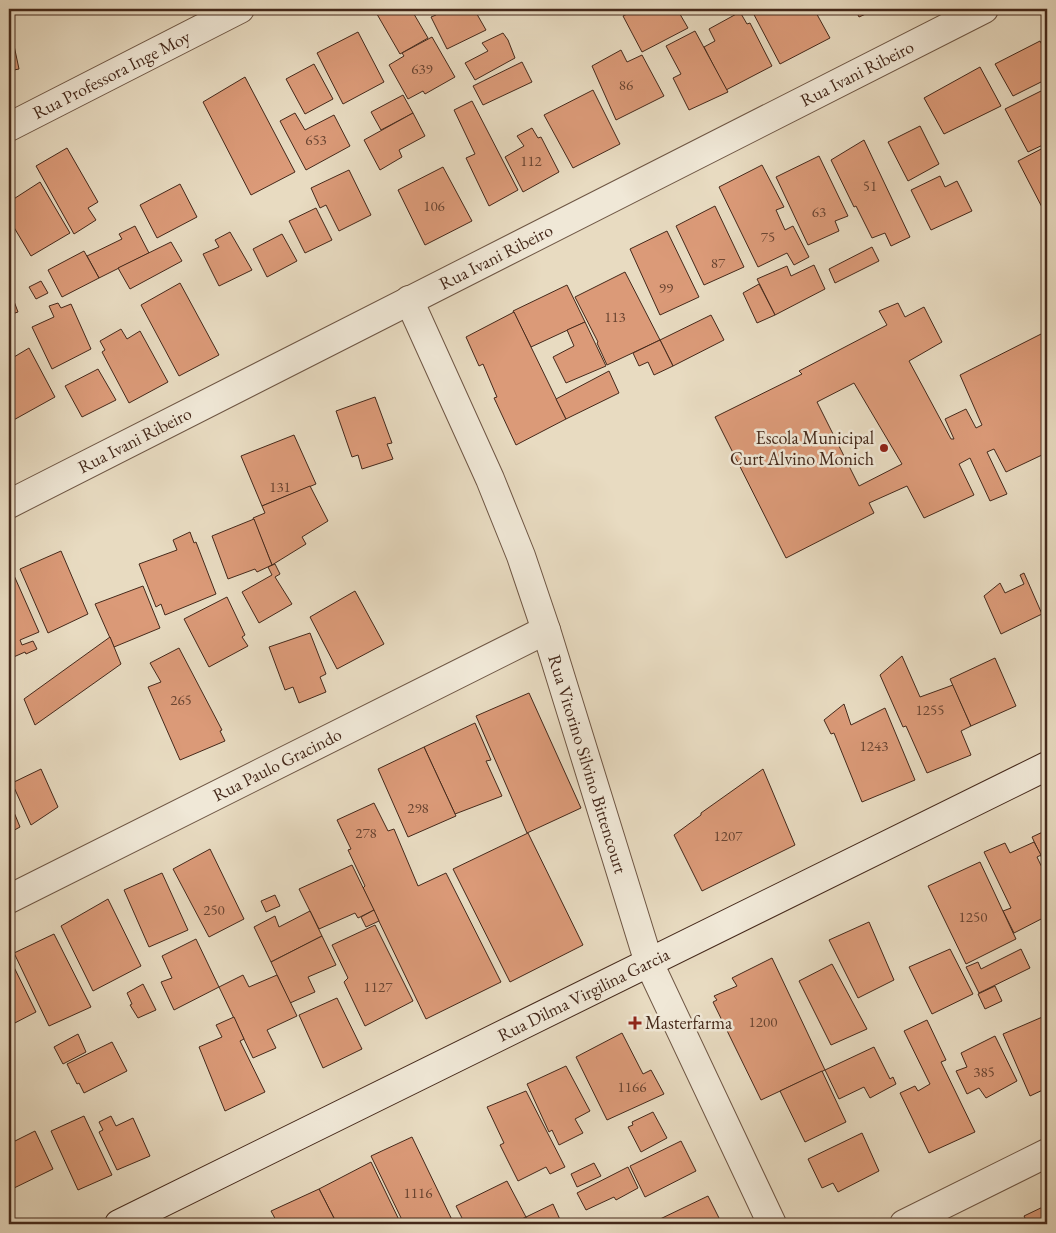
<svg xmlns="http://www.w3.org/2000/svg" width="1056" height="1233" font-family="'EB Garamond',serif">
<style>
.building{fill:#db9a78;stroke:#45291b;fill-rule:evenodd}
.lines{fill:none;stroke-linecap:round;stroke-linejoin:round}
.street-casing{stroke:#6e5644;stroke-width:30}
.secondary-casing{stroke:#45291b;stroke-width:30}
.street{stroke:#f0e8d7;stroke-width:28}
.secondary{stroke:#f0e8d7;stroke-width:28}
.poi-dot{fill:#8f2418;stroke:#f0e8d7;stroke-width:2}
.labels{text-anchor:middle;stroke-width:5;stroke-linejoin:round;paint-order:stroke}
.number-label{font-size:15px;fill:#6a4532}
.street-label{font-size:18px;fill:#45291b;stroke:#f0e8d7}
.poi-label{font-size:18px;fill:#45291b;stroke:#f0e8d7;text-anchor:end}
</style>
<rect width="100%" height="100%" fill="#e8dbc1"/>
<filter id="stains"><feTurbulence type="fractalNoise" baseFrequency=".004" numOctaves="4"/><feColorMatrix values="0 0 0 0 .2 0 0 0 0 .09 0 0 0 0 .02 0 0 0 .5 -.17"/></filter>
<radialGradient id="worn" r=".72"><stop offset=".6" stop-color="#630" stop-opacity="0"/><stop offset="1" stop-color="#630" stop-opacity=".3"/></radialGradient>
<g class="building">
<path d="M9 9H24L9 16Z"/>
<path d="M374 9H411L428 38 400 54Z"/>
<path d="M432 9H474L486 30 447 49 431 17 436 15Z"/>
<path d="M499 9H511L502 14Z"/>
<path d="M637 9H677L688 28 642 52 623 16Z"/>
<path d="M751 9H814L830 38 780 64Z"/>
<path d="M855 9H877L859 17Z"/>
<path d="M740 12 747 24 750 23 772 66 726 90 704 47 715 41 709 29Z"/>
<path d="M695 31 728 92 689 110 673 78 681 74 666 46Z"/>
<path d="M358 32 384 82 343 104 317 53Z"/>
<path d="M503 33 508 40 515 58 475 80 465 63 488 51 482 43Z"/>
<path d="M12 36 19 69 9 71V37Z"/>
<path d="M432 37 455 77 425 94 423 91 408 99 389 65 404 56 402 53Z"/>
<path d="M1040 41 1047 54V79L1013 96 995 64Z"/>
<path d="M621 50 627 62 642 55 664 96 616 120 592 66Z"/>
<path d="M522 62 532 82 483 105 473 86Z"/>
<path d="M314 64 333 99 305 114 286 79Z"/>
<path d="M980 67 1001 106 944 134 924 98Z"/>
<path d="M245 77 295 172 251 195 203 102Z"/>
<path d="M1047 88V143L1028 152 1005 109Z"/>
<path d="M593 90 620 144 573 168 544 115Z"/>
<path d="M403 95 413 113 381 130 371 112Z"/>
<path d="M472 101 518 190 489 206 466 158 475 154 454 110Z"/>
<path d="M295 113 305 130 334 115 350 146 306 170 280 121Z"/>
<path d="M413 113 425 136 399 150 402 157 380 170 364 140Z"/>
<path d="M920 126 939 164 908 181 888 142Z"/>
<path d="M532 128 538 138 541 137 559 172 523 192 505 157 524 146 517 136Z"/>
<path d="M864 140 910 237 891 246 885 233 872 238 856 206 854 207 831 160Z"/>
<path d="M1047 146V209L1044 211 1018 161Z"/>
<path d="M67 148 98 202 88 208 96 220 74 234 36 166Z"/>
<path d="M819 156 848 216 835 221 839 231 808 245 776 177Z"/>
<path d="M762 165 784 207 776 210 785 230 793 226 809 257 794 265 787 253 758 267 719 187Z"/>
<path d="M443 167 472 221 425 245 398 190Z"/>
<path d="M349 170 371 215 339 231 326 205 320 208 311 188Z"/>
<path d="M940 176 945 187 957 181 972 211 931 230 911 190Z"/>
<path d="M40 182 70 233 31 256 9 219V202Z"/>
<path d="M180 184 197 217 157 238 140 205Z"/>
<path d="M715 206 744 267 704 285 676 226Z"/>
<path d="M316 208 332 240 305 253 289 221Z"/>
<path d="M135 226 149 253 99 278 87 256 122 239 119 234Z"/>
<path d="M667 231 699 297 660 315 630 249Z"/>
<path d="M230 232 252 270 219 286 203 254 219 247 215 240Z"/>
<path d="M282 234 297 261 267 277 253 249Z"/>
<path d="M171 242 182 261 130 289 118 268Z"/>
<path d="M872 247 879 261 835 283 829 269Z"/>
<path d="M84 251 99 278 62 297 48 270Z"/>
<path d="M814 265 825 289 775 315 757 279 787 266 791 276Z"/>
<path d="M625 272 660 340 607 365 597 343 598 342 575 297Z"/>
<path d="M41 281 48 293 36 299 29 287Z"/>
<path d="M180 283 219 355 179 376 141 305Z"/>
<path d="M759 284 775 315 757 323 743 293Z"/>
<path d="M567 285 585 322 531 347 513 311Z"/>
<path d="M9 288 18 312 9 315Z"/>
<path d="M58 303 61 308 71 304 91 349 52 369 32 327 54 317 49 306Z"/>
<path d="M898 303 905 317 924 307 942 342 909 361 951 439H954L945 419 966 409 976 428 982 425 960 375 1047 331V458L1044 459 1042 455 1006 472 994 449 987 452 1007 494 990 501 970 458 959 464 974 495 924 518 907 486 869 503 874 513 786 558 715 417 802 374 799 371 887 325 879 311ZM854 383 902 464 859 486 817 402Z"/>
<path d="M514 312 566 419 516 445 494 398 497 397 483 364 479 366 466 337Z"/>
<path d="M711 315 724 340 673 366 660 340Z"/>
<path d="M585 322 606 366 566 383 553 357 574 346 567 330Z"/>
<path d="M121 329 127 339 140 331 168 382 129 403 102 352 105 350 100 341Z"/>
<path d="M660 340 673 366 654 375 648 362 639 366 633 353Z"/>
<path d="M29 348 55 397 10 422 9 419V360Z"/>
<path d="M98 369 116 400 82 417 65 386Z"/>
<path d="M609 371 619 393 566 419 556 399Z"/>
<path d="M375 397 392 443 387 444 393 459 362 469 358 455 352 457 336 411Z"/>
<path d="M294 435 316 484 262 506 241 456Z"/>
<path d="M310 486 328 521 302 537 306 544 272 565 253 518 265 513 262 506Z"/>
<path d="M254 519 272 565 257 572 255 569 228 579 212 536Z"/>
<path d="M190 532 194 543 196 542 216 594 165 615 161 604 156 607 139 564 177 550 173 540Z"/>
<path d="M61 551 88 614 48 633 20 569Z"/>
<path d="M275 564 280 574 275 577 292 604 259 623 242 592 272 575 268 567Z"/>
<path d="M12 571 39 632 20 640 22 645 33 641 37 649 26 654 25 652 9 659V573Z"/>
<path d="M1024 573 1042 614 1001 634 984 596 1000 583 1005 593 1024 584 1020 575Z"/>
<path d="M143 586 160 628 114 647 95 604Z"/>
<path d="M355 591 384 644 337 669 310 617Z"/>
<path d="M227 597 245 635 242 637 248 646 209 667 184 619Z"/>
<path d="M310 633 326 674 320 677 326 692 299 703 293 687 285 690 269 647Z"/>
<path d="M110 637 121 664 35 725 24 699Z"/>
<path d="M179 648 222 730 220 731 225 741 180 760 148 687 161 682 150 663Z"/>
<path d="M902 656 920 697 953 685 971 726 961 731 971 755 927 773 906 726 903 727 880 675Z"/>
<path d="M995 658 1016 706 971 726 950 679Z"/>
<path d="M529 693 581 808 527 833 476 716Z"/>
<path d="M844 704 851 725 885 708 915 780 862 802 834 733 831 734 824 720Z"/>
<path d="M475 723 491 760 486 761 502 796 455 814 424 747Z"/>
<path d="M424 747 456 816 408 837 378 769Z"/>
<path d="M41 769 58 807 31 825 12 783Z"/>
<path d="M763 769 795 845 702 891 674 835 701 815V813Z"/>
<path d="M9 800 20 827 9 833Z"/>
<path d="M374 803 388 831 394 829 418 886 446 873 501 982 426 1019 363 888 365 886 348 850 351 849 337 820Z"/>
<path d="M1047 830V869L1032 837Z"/>
<path d="M528 833 583 945 510 982 453 869Z"/>
<path d="M1034 842 1041 855 1037 857 1047 878V916L1014 933 1003 911 1011 908 984 852 1005 843 1010 853Z"/>
<path d="M210 849 244 919 209 937 173 869Z"/>
<path d="M980 862 1016 939 966 964 928 886Z"/>
<path d="M352 865 374 910 358 918 355 913 319 929 299 889Z"/>
<path d="M162 873 188 930 149 947 124 890Z"/>
<path d="M275 895 280 906 266 912 261 901Z"/>
<path d="M108 899 141 966 93 991 61 926Z"/>
<path d="M374 910 379 921 366 927 361 917Z"/>
<path d="M310 911 322 936 271 962 254 927 275 916 279 927Z"/>
<path d="M869 922 894 980 858 998 829 940Z"/>
<path d="M375 925 413 1001 365 1026 344 982 348 978 332 945Z"/>
<path d="M54 934 91 1007 49 1026 14 953Z"/>
<path d="M322 936 336 965 308 977 315 992 290 1003 271 962Z"/>
<path d="M196 939 219 987 174 1010 161 982 172 978 162 956Z"/>
<path d="M950 949 973 994 932 1014 909 967Z"/>
<path d="M1021 949 1030 968 979 993 966 967 978 962 981 969Z"/>
<path d="M9 957 36 1012 9 1026Z"/>
<path d="M772 958 825 1070 761 1100 713 1002 717 1000 714 996 737 986 732 978Z"/>
<path d="M832 964 867 1029 831 1045 799 981Z"/>
<path d="M243 975 249 987 277 975 297 1016 267 1030 276 1048 253 1058 219 987Z"/>
<path d="M143 984 156 1010 138 1018 130 1005 132 1004 127 993Z"/>
<path d="M995 986 1002 1001 985 1009 978 994Z"/>
<path d="M337 998 362 1049 323 1068 299 1015Z"/>
<path d="M1047 1015V1088L1030 1096 1003 1034Z"/>
<path d="M234 1017 244 1039 240 1041 265 1092 225 1111 199 1047 222 1037 216 1025Z"/>
<path d="M927 1020 946 1060 941 1062 975 1132 929 1153 900 1093 915 1086 918 1091 930 1084 904 1031Z"/>
<path d="M622 1033 643 1074 651 1070 664 1094 607 1120 576 1057Z"/>
<path d="M78 1034 86 1052 63 1064 54 1047Z"/>
<path d="M995 1036 1017 1081 986 1098 979 1088 967 1094 956 1071 967 1067 961 1053Z"/>
<path d="M112 1042 127 1071 84 1093 79 1083 77 1084 67 1064Z"/>
<path d="M874 1047 890 1079 893 1077 896 1084 870 1098 864 1087 839 1099 825 1070Z"/>
<path d="M566 1066 590 1111 575 1119 583 1133 559 1145 552 1130 549 1132 527 1084Z"/>
<path d="M822 1071 846 1122 805 1142 780 1091Z"/>
<path d="M526 1091 565 1167 550 1174 546 1167 518 1181 500 1145 504 1143 487 1107Z"/>
<path d="M653 1112 667 1138 641 1152 628 1127 633 1125 632 1122Z"/>
<path d="M84 1116 112 1175 78 1190 51 1131Z"/>
<path d="M111 1116 116 1126 133 1118 150 1156 117 1170 99 1132 103 1130 99 1122Z"/>
<path d="M35 1131 53 1169 10 1190 9 1187V1144Z"/>
<path d="M862 1133 879 1171 838 1192 833 1183 822 1188 808 1159Z"/>
<path d="M412 1137 454 1224H404L371 1156Z"/>
<path d="M681 1141 696 1171 645 1197 630 1166Z"/>
<path d="M371 1162 401 1224H337L319 1189Z"/>
<path d="M594 1163 601 1176 577 1187 571 1174Z"/>
<path d="M628 1167 638 1188 616 1200 614 1197 586 1210 577 1193Z"/>
<path d="M507 1181 526 1217 511 1224H465L456 1206Z"/>
<path d="M319 1189 337 1224H278L271 1211Z"/>
<path d="M708 1196 722 1224H660L658 1220Z"/>
<path d="M553 1204 562 1224H529L526 1217Z"/>
<path d="M1047 1205V1224H1028L1024 1216Z"/>
<path d="M9 1212 15 1224H9Z"/>
</g>
<g class="lines">
<defs>
<g id="street">
<path id="s1" d="M9 127 240 9"/>
<path id="s2" d="M409 300 490 479 521 556 546 630 649 963 772 1224"/>
<path id="s3" d="M9 504 984 9"/>
<path id="s4" d="M9 899 546 630"/>
<path d="M904 1224 1047 1153"/>
</g>
<g id="secondary">
<path id="s5" d="M119 1224 1047 766"/>
</g>
</defs>
<use href="#street" class="street-casing"/>
<use href="#secondary" class="secondary-casing"/>
<use href="#street" class="street"/>
<use href="#secondary" class="secondary"/>
</g>
<g class="poi-dot">
<circle cx="884" cy="448" r="5"/>
<path d="M632.5 1015.5h5v5h5v5h-5v5h-5v-5h-5v-5h5z"/>
</g>
<g class="labels">
<g class="number-label">
<text x="422" y="74">639</text>
<text x="626" y="90">86</text>
<text x="316" y="145">653</text>
<text x="531" y="166">112</text>
<text x="870" y="191">51</text>
<text x="434" y="211">106</text>
<text x="819" y="217">63</text>
<text x="768" y="242">75</text>
<text x="718" y="268">87</text>
<text x="666" y="293">99</text>
<text x="615" y="322">113</text>
<text x="280" y="492">131</text>
<text x="181" y="705">265</text>
<text x="930" y="715">1255</text>
<text x="874" y="751">1243</text>
<text x="418" y="813">298</text>
<text x="366" y="838">278</text>
<text x="728" y="841">1207</text>
<text x="214" y="915">250</text>
<text x="973" y="922">1250</text>
<text x="378" y="992">1127</text>
<text x="763" y="1027">1200</text>
<text x="984" y="1077">385</text>
<text x="632" y="1092">1166</text>
<text x="418" y="1198">1116</text>
</g>
<g class="street-label">
<text dy="6" stroke="none"><textPath href="#s3" startOffset="951">Rua Ivani Ribeiro</textPath></text>
<text dy="6" stroke="none"><textPath href="#s1" startOffset="115">Rua Professora Inge Moy</textPath></text>
<text dy="6" stroke="none"><textPath href="#s3" startOffset="546">Rua Ivani Ribeiro</textPath></text>
<text dy="6" stroke="none"><textPath href="#s3" startOffset="141">Rua Ivani Ribeiro</textPath></text>
<text dy="6" stroke="none"><textPath href="#s2" startOffset="498">Rua Vitorino Silvino Bittencourt</textPath></text>
<text dy="6" stroke="none"><textPath href="#s4" startOffset="300">Rua Paulo Gracindo</textPath></text>
<text dy="6" stroke="none"><textPath href="#s5" startOffset="518">Rua Dilma Virgilina Garcia</textPath></text>
</g>
<g class="poi-label">
<text x="874" y="444">Escola Municipal<tspan x="874" dy="21">Curt Alvino Monich</tspan></text>
<text x="645" y="1029" text-anchor="start">Masterfarma</text>
</g>
</g>
<rect width="1056" height="1233" fill="none" stroke="#e8dbc1" stroke-width="30"/>
<rect x="10" y="10" width="1036" height="1213" fill="none" stroke="#45291b" stroke-width="2.5"/>
<rect x="15" y="15" width="1026" height="1203" fill="none" stroke="#45291b"/>
<rect width="100%" height="100%" filter="url(#stains)"/>
<rect width="100%" height="100%" fill="url(#worn)"/>
</svg>
